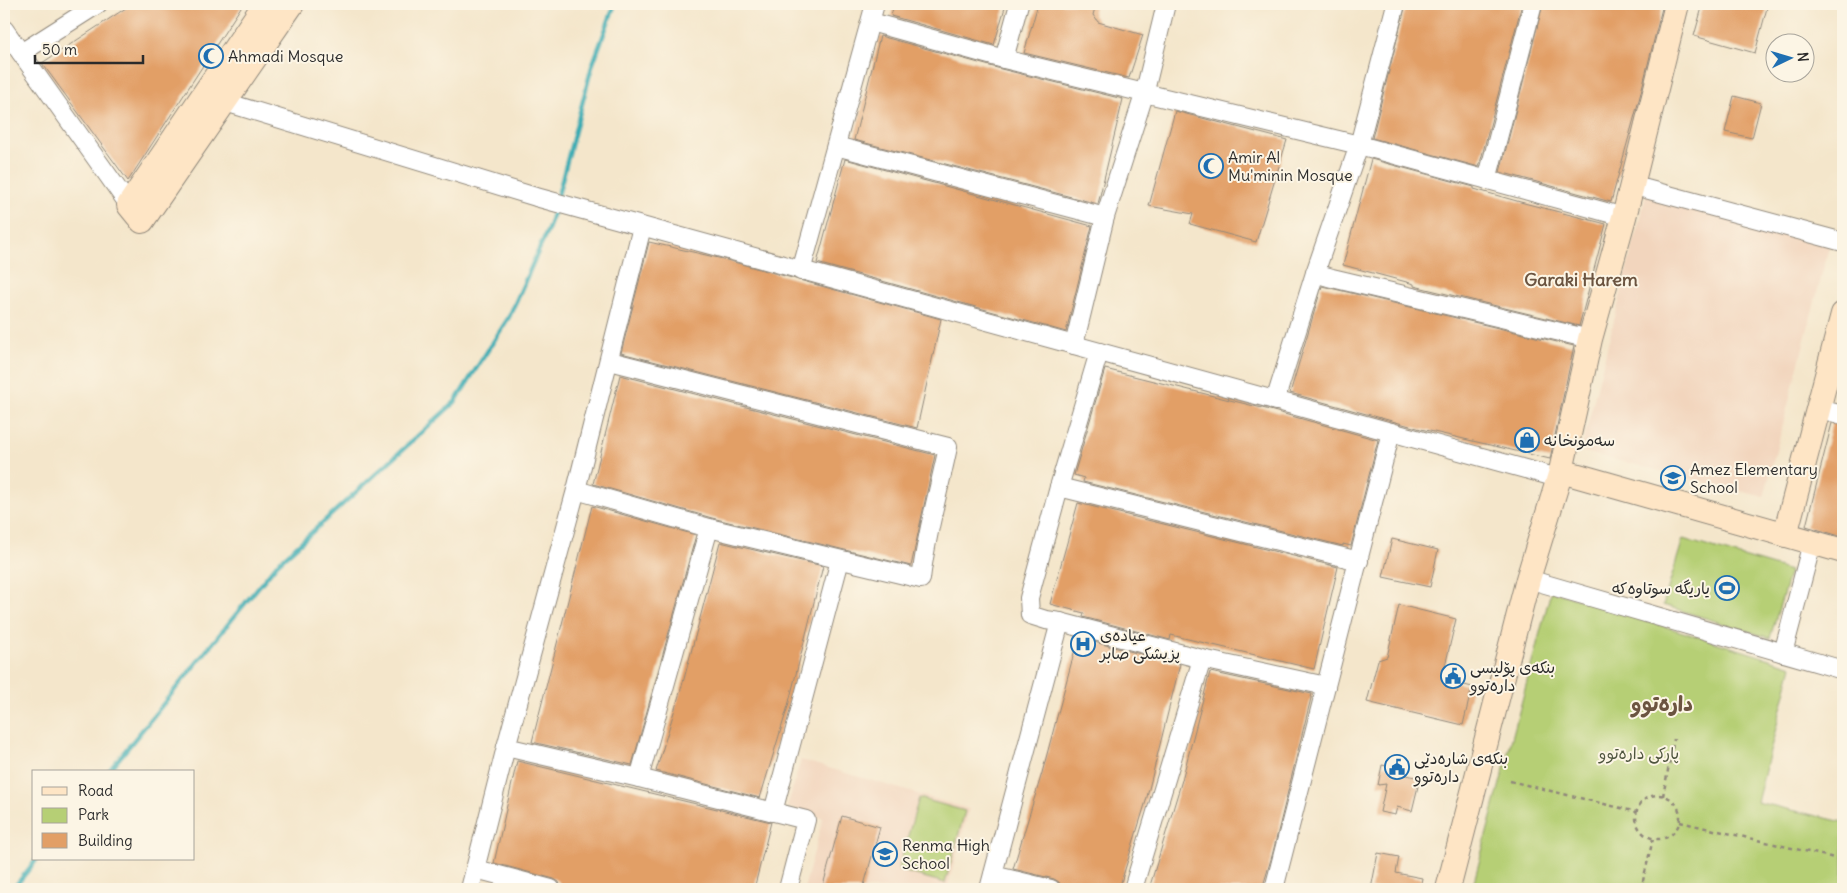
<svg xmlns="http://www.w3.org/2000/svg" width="1847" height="893" font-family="Delius,'Playpen Sans Arabic',sans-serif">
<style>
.built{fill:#f2d5bd}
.green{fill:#b6cf75;stroke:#707d50}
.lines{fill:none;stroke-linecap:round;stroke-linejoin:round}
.stream{stroke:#3aacb3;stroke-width:4.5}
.building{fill:#e29f66}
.street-casing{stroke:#90887b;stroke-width:20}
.secondary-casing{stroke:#90887b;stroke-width:26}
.path{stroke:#90887b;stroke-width:2.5;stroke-dasharray:4 4;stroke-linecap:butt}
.street{stroke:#fff;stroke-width:18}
.secondary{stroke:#fee5c5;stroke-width:24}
.labels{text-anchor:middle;stroke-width:4;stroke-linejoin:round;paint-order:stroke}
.poi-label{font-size:16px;fill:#2b2b2b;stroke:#fcf5e5;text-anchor:start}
.park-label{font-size:16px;fill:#4e543e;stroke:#fcf5e5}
.neighbourhood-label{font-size:18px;font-weight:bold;fill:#6b5440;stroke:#fcf5e5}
.district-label{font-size:21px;font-weight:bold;fill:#6b5440;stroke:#fcf5e5}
</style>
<rect width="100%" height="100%" fill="#fcf5e5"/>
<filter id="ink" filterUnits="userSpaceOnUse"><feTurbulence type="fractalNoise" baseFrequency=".02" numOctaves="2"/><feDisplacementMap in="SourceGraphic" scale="10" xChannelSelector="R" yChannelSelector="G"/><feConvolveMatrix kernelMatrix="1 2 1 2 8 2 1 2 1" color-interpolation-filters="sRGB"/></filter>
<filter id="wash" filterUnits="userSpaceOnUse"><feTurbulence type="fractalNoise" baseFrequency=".0096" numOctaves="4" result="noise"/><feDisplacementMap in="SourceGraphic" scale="20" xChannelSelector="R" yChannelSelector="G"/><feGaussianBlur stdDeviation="1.12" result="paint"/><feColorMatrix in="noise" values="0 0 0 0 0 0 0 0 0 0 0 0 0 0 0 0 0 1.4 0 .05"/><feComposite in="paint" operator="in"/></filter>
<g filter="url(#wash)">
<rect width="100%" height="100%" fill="#f4e6cb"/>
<g class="built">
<path d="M1646 194 1830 243 1764 497 1581 451Z"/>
<path d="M801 760 969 809 947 889H804L823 818 787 807Z"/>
</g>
<g class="green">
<path d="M1683 539 1790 571 1770 638 1663 605Z"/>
<path d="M1551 591 1792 666 1757 802 1843 822V889H1472Z"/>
<path d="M919 798 965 811 945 883 898 870Z"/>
</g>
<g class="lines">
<g class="stream">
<path d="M557 199 592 66 615 4"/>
<path d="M108 772 277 564 455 402 509 317 549 227 555 207"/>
<path d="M13 889 37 859"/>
</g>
</g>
<g id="blocks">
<g class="building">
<path d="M132 4H243L128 181 42 63Z"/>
<path d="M894 4H1006L994 45 891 16Z"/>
<path d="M1038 4H1096L1093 15 1098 22 1143 35 1129 78 1024 53Z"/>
<path d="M1406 4H1522L1479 167 1372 138Z"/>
<path d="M1543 4H1663L1639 100 1611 202 1500 172Z"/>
<path d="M1703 4H1768L1755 53 1694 36Z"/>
<path d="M880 36 1001 69 1123 99 1098 204 854 140Z"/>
<path d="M1734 96 1761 103 1752 138 1725 132Z"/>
<path d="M1175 111 1287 140 1256 242 1190 224 1193 214 1149 206Z"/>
<path d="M845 159 1092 226 1066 332 817 263Z"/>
<path d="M1371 159 1474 187V189L1524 203 1606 224 1579 326 1414 286V284L1343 265Z"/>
<path d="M649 242 723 259 941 319 917 428 621 353Z"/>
<path d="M1322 286 1574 346 1550 459 1421 429 1290 393Z"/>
<path d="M1105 369 1266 409 1378 440 1351 546 1343 544V546L1083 482 1084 478 1074 475Z"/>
<path d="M620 375 935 455 911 566 712 518 593 484Z"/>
<path d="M1832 423 1843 425V537L1806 526Z"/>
<path d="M1078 503 1338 567 1314 669 1171 635 1170 640 1083 617 1084 613 1050 604Z"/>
<path d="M592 506 696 535 632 765 532 742Z"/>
<path d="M1392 539 1438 550 1430 587 1383 577Z"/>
<path d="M720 542 823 566 788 706 760 798 656 771 684 679Z"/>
<path d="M1399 605 1456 619 1442 679 1472 687 1463 725 1367 702 1378 660 1387 657Z"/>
<path d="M1078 638 1180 664 1146 801 1119 889H1093L1078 885V889H1061L1059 882 1054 879 1013 869 1042 773Z"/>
<path d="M1210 672 1312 694 1272 856 1262 889H1149L1182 780Z"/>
<path d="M517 761 771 822 754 889H579L564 886V889H561L559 882 554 879 494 863Z"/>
<path d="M1382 765 1392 767 1393 772 1420 778 1412 811 1397 807 1395 815 1380 812 1386 784 1378 785Z"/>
<path d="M842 816 880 827 863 889H822Z"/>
<path d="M1378 853 1399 857 1396 873 1422 878 1420 889H1371Z"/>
</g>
</g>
</g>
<g filter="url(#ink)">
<use href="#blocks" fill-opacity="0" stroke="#90887b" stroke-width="1"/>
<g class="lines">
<defs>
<g id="street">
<path d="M871 22 1004 59 1359 145 1624 217"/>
<path d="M4 29 129 205"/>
<path d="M21 53 98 4"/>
<path d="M1004 59 1019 4"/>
<path d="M225 102 536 197 1558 478"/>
<path d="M836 146 1105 217"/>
<path d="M1487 180 1533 4"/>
<path d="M1631 185 1843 242"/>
<path d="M801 271 875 4"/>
<path d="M1315 273 1332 278 1590 339"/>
<path d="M1074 345 1105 217 1144 95 1166 4"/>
<path d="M1099 352 1059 487 1029 598 1030 615 1046 620 1060 622 1202 659 1326 686"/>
<path d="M1275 401 1315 273 1359 145 1396 4"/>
<path d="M1819 409 1843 415"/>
<path d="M1059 487 1359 561"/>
<path d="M576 490 709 528 921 579C926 534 939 491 948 447L610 361"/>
<path d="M1528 579 1843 670"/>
<path d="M1783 653 1812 543"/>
<path d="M506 747 639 778 806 820 788 889"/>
<path d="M639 778 709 528"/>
<path d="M773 812 840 560"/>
<path d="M476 869 551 889"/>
<path d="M993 875 1051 889"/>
<path d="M470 889 506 747 576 490 642 227"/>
<path d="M989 889 1060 622"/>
<path d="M1133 889 1202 659"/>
<path d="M1274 889 1391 432"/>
</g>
<g id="secondary">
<path d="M265 4 129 205 142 221 292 4"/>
<path d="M1561 471 1843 551"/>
<path d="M1785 535 1843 314"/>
<path d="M1448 889 1528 579 1561 471 1590 339 1624 217 1677 4"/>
</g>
</defs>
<use href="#street" class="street-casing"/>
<use href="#secondary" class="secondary-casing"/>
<g class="path">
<path d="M1510 781 1637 812"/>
<circle cx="1658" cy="817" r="22"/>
<path d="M1663 796 1674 739"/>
<path d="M1680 822 1843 860"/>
<path d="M1641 889 1653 839"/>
</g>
<use href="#street" class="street"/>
<use href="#secondary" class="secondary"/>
</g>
</g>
<defs>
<symbol id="mosque-ring" viewBox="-11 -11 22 22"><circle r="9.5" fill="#fcf5e5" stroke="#1f6fb2" stroke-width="1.5"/><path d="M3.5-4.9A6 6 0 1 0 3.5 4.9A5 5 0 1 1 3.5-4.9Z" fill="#1f6fb2"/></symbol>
<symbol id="shop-ring" viewBox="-11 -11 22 22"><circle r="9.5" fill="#fcf5e5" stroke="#1f6fb2" stroke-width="1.5"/><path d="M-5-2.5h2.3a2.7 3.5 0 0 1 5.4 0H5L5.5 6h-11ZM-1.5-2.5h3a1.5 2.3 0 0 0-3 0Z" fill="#1f6fb2"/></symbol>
<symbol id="school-ring" viewBox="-11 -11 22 22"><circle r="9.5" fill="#fcf5e5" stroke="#1f6fb2" stroke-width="1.5"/><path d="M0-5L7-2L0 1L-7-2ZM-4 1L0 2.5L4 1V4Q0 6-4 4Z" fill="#1f6fb2"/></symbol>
<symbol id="stadium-ring" viewBox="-11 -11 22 22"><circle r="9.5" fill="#fcf5e5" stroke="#1f6fb2" stroke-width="1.5"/><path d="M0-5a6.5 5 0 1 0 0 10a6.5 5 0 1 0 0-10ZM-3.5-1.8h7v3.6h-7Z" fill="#1f6fb2"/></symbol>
<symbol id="hospital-ring" viewBox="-11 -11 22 22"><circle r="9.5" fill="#fcf5e5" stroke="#1f6fb2" stroke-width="1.5"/><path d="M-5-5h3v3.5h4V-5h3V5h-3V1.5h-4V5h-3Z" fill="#1f6fb2"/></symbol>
<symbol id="civic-ring" viewBox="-11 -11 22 22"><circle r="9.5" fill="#fcf5e5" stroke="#1f6fb2" stroke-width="1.5"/><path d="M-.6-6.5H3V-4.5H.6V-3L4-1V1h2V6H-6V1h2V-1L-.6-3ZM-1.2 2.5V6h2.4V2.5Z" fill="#1f6fb2"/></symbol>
</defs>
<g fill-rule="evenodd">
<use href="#mosque-ring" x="197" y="42" width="28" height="28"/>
<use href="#mosque-ring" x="1197" y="152" width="28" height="28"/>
<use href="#shop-ring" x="1513" y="426" width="28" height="28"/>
<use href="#school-ring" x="1659" y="464" width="28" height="28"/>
<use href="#stadium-ring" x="1713" y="574" width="28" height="28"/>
<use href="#hospital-ring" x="1069" y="630" width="28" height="28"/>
<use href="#civic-ring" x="1439" y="662" width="28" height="28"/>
<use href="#civic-ring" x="1383" y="753" width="28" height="28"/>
<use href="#school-ring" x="871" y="840" width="28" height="28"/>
</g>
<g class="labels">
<g class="poi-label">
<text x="228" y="62">Ahmadi Mosque</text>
<text x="1228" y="163">Amir Al<tspan x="1228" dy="18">Mu'minin Mosque</tspan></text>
<text x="1544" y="446">سەمونخانە</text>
<text x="1690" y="475">Amez Elementary<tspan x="1690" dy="18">School</tspan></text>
<text x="1710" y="594" text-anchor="end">یاریگە سوتاوەکە</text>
<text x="1100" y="641">عیادەی<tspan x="1100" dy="18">پزیشکی صابر</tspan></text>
<text x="1470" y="673">بنکەی پۆلیسی<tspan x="1470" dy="18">دارەتوو</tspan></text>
<text x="1414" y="764">بنکەی شارەدێی<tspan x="1414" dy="18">دارەتوو</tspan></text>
<text x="902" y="851">Renma High<tspan x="902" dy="18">School</tspan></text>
</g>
<g class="park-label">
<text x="1639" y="759">پارکی دارەتوو</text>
</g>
<g class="neighbourhood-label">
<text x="1581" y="286">Garaki Harem</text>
</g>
<g class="district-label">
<text x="1662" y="711">دارەتوو</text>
</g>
</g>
<rect width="1847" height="893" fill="none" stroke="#fcf5e5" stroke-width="20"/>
<rect x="32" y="770" width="162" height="90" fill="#fcf5e5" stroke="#a8a49b"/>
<rect x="42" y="787" width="25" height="8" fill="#fee5c5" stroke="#a8a49b"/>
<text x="78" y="796" font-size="15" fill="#2b2b2b">Road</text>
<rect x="42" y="808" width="25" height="15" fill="#b6cf75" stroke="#a8a49b"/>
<text x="78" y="820" font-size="15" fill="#2b2b2b">Park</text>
<rect x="42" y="833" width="25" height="15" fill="#e29f66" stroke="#a8a49b"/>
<text x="78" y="846" font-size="15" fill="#2b2b2b">Building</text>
<g transform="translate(1790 58) rotate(85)"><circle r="24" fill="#fcf5e5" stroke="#a8a49b"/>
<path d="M0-4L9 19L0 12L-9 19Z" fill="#1f6fb2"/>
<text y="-8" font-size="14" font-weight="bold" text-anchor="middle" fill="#2b2b2b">N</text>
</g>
<path d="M35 55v8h108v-8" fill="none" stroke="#2b2b2b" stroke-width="2.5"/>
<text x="42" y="55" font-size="15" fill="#2b2b2b" stroke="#fcf5e5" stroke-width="4" paint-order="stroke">50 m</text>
</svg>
